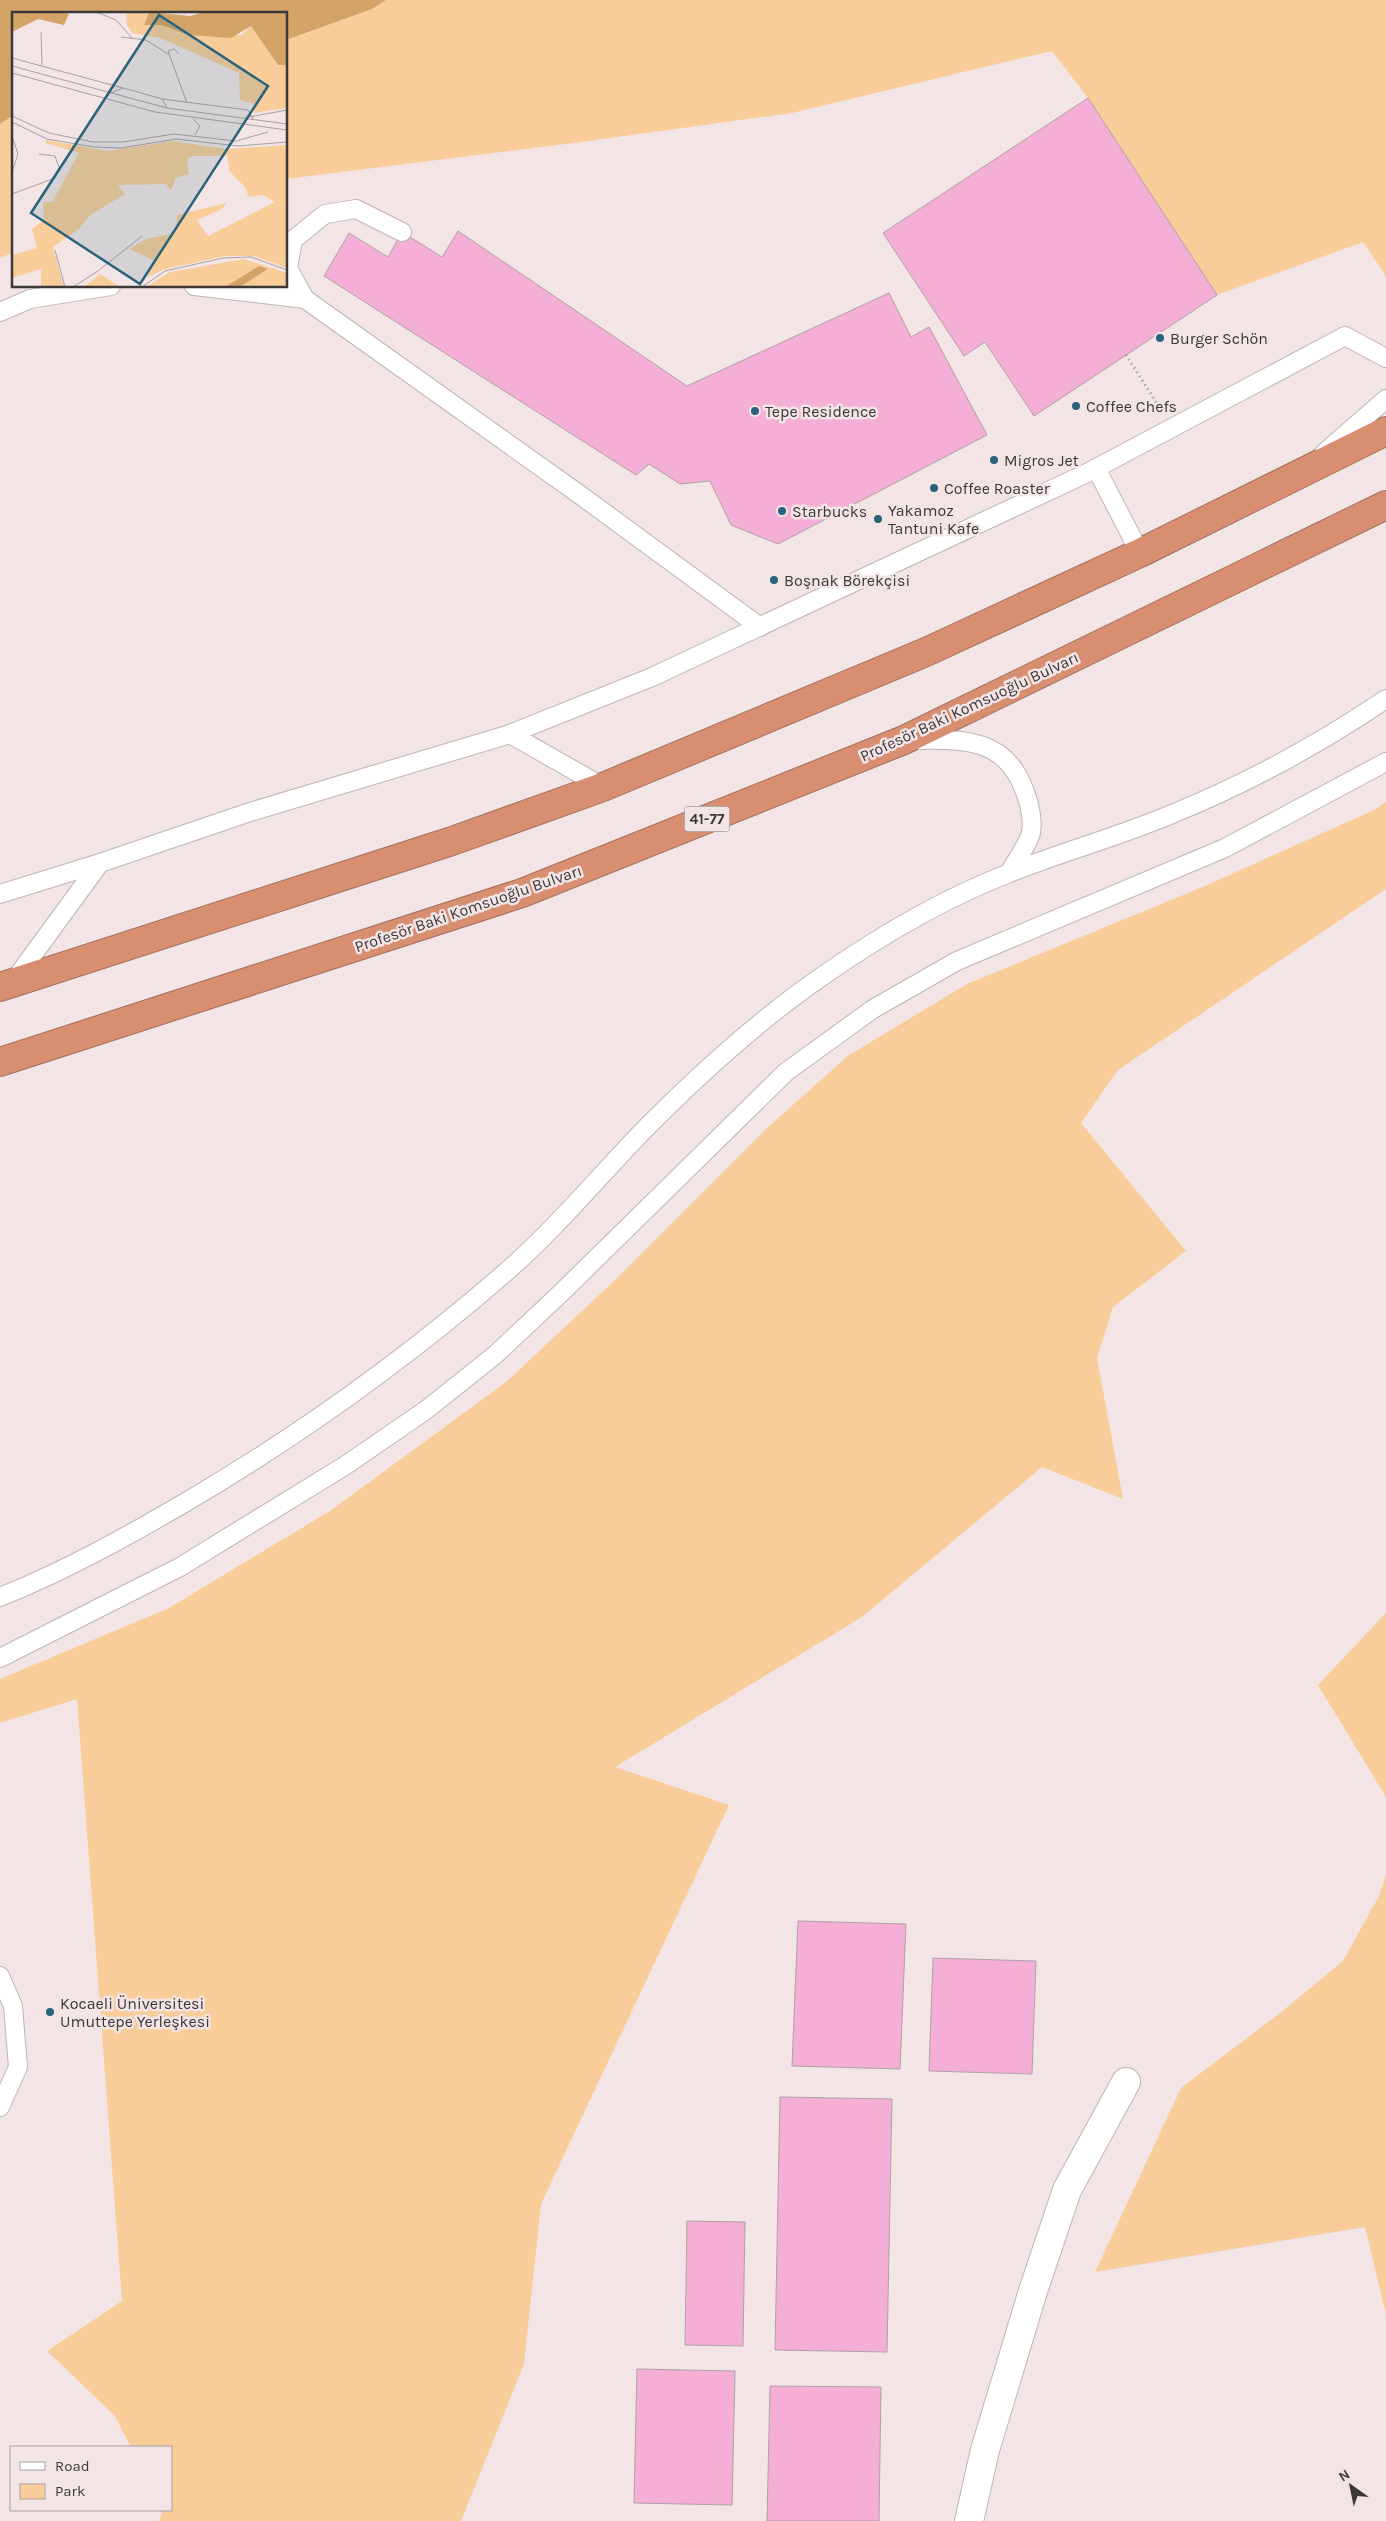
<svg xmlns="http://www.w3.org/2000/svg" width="1386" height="2521" font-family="Karla,sans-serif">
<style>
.green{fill:#f8cd99}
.forest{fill:#d3a367}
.building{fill:#f5aed5;stroke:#ada2a8}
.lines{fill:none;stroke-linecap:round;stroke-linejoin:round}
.lane-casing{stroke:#c1b4b4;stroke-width:20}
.street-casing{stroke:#c1b4b4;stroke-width:30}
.highway-casing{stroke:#a2715d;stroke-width:30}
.path{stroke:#978d8e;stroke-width:3;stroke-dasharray:1 4;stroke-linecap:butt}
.lane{stroke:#fff;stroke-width:18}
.street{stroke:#fff;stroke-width:28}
.highway{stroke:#d88f71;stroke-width:28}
.poi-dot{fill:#28637b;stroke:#f3e5e6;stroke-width:2}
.labels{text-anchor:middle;stroke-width:5;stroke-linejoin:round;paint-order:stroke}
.shield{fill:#f3e5e6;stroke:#746c6c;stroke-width:1}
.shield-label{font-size:15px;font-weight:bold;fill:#3d3838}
.poi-label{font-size:16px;fill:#3d3838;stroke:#f3e5e6;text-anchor:start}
.street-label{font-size:16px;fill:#3d3838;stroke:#f3e5e6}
.inset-road{fill:none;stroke:#aaa0a0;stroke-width:1}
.view{fill:#28637b;fill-opacity:0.15;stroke:#28637b;stroke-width:2.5}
.inset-edge{fill:none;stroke:#3d3838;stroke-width:2.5}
</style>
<rect width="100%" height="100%" fill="#f3e5e6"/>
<g class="green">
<path d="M386 0H1386V276L1363 242 1217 295 1088 98 1052 51 792 113 574 143 286 179V40L372 9Z"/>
<path d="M14 115V252L0 258V124Z"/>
<path d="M1386 802V889L1118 1070 1081 1123 1186 1251 1113 1307 1097 1358 1123 1499 1042 1467 862 1617 615 1767 729 1805 541 2204 524 2364 461 2521H159L163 2510H171V2447H131L114 2415 47 2351 122 2301 77 1699 0 1723V1679L169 1608 330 1511 506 1382 615 1280 767 1128 849 1055 967 984 1205 886 1374 810Z"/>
<path d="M1386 1613V1797L1318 1685Z"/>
<path d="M1386 1875V2314L1365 2227 1095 2272 1181 2088 1280 2013 1343 1961 1379 1896Z"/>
</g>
<path class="forest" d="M0 0H386L372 9 286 40V14H14V115L0 124Z"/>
<g class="building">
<path d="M1088 98 1217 295 1034 416 985 342 964 356 883 233Z"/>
<path d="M458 231 687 386 889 293 911 337 929 327 987 435 778 544 731 525 710 481 680 484 649 464 636 475 324 276 349 233 388 257 402 232 442 257Z"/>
<path d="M798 1921 906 1924 900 2069 792 2066Z"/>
<path d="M933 1958 1036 1961 1032 2074 929 2071Z"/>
<path d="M780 2097 892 2099 887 2352 775 2350Z"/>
<path d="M687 2221 745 2222 743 2346 685 2345Z"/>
<path d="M637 2369 735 2371 732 2505 634 2503Z"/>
<path d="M770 2386 881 2387 879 2521H767Z"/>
</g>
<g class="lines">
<defs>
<g id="lane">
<path d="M402 232 356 209 325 214 293 240 288 268 305 299 583 497 760 627"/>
<path d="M194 286 305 299"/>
<path d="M0 312 30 299 111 286"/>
<path d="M1324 453 1386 399"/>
<path d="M1096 468 1140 553"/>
<path d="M510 734 652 677 1087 473 1345 336 1386 358"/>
<path d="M914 740C965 739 1008 738 1026 795 1030 805 1034 826 1030 836 1025 849 1016 861 1009 873"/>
<path d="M0 894 100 863"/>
<path d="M13 982 100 863 250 812 510 734 603 787"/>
<path d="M0 1597C65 1571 126 1537 186 1502 300 1435 406 1359 506 1272 554 1230 596 1180 640 1134 697 1076 757 1021 824 975 880 936 943 899 1007 874 1061 852 1118 837 1172 814 1248 783 1318 745 1386 699"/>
<path d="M0 1658 180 1567 346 1465 426 1410 495 1355 561 1293 786 1072 873 1009 957 961 1225 848 1386 762"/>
<path d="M0 1976 13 2006 18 2067 0 2107"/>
</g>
<path id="street" d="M969 2521 985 2450 1033 2291 1067 2190 1126 2082"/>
<g id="highway">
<path d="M0 987 452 841 603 787 926 652 1140 553 1386 431"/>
<path d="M0 1062 522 893 904 740 1386 505"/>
</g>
</defs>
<use href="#lane" class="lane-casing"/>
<use href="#street" class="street-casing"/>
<use href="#highway" class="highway-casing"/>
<path class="path" d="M1126 355 1156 402"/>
<use href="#lane" class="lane"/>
<use href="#street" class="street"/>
<use href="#highway" class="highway"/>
</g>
<g class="poi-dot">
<circle cx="1160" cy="338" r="5"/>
<circle cx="1076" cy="406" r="5"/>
<circle cx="755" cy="411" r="5"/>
<circle cx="994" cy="460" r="5"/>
<circle cx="934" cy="488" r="5"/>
<circle cx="782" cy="511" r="5"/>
<circle cx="878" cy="519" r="5"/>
<circle cx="774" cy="580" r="5"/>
<circle cx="50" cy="2012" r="5"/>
</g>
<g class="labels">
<rect class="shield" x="684.5" y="806.5" width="45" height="25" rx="4"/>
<g class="shield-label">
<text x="707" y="824">41-77</text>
</g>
<g class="poi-label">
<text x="1170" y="344">Burger Schön</text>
<text x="1086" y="412">Coffee Chefs</text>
<text x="765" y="417">Tepe Residence</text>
<text x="1004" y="466">Migros Jet</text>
<text x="944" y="494">Coffee Roaster</text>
<text x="888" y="516">Yakamoz<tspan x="888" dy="18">Tantuni Kafe</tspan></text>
<text x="792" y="517">Starbucks</text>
<text x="784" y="586">Boşnak Börekçisi</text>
<text x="60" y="2009">Kocaeli Üniversitesi<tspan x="60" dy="18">Umuttepe Yerleşkesi</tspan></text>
</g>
<g class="street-label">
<text transform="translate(969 706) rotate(-25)" y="6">Profesör Baki Komsuoğlu Bulvarı</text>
<text transform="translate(468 908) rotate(-19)" y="6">Profesör Baki Komsuoğlu Bulvarı</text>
</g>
</g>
<g transform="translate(12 12)">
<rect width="275" height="275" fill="#f3e5e6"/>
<path d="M114 0H133L136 3 132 13H150L176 23H229L239 14 266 53H275V96L242 101V92L228 88 227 61 148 26 120 21 115 13ZM34 128 96 139 160 129 214 137 275 133V256L242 244H213L153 257 135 265 141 248 117 237 134 227 159 222 164 218 165 203 214 191 210 197 185 208 196 224 263 190 251 183 237 185 232 174 218 160 215 144H181L175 147 177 162 164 166 159 178 154 172 106 173 113 182 77 204 68 216 41 235 52 275H29V257L0 266V243L25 236 20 217 32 208 31 190H40L67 141 34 131ZM232 247 275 261V275H228L256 257 247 254 213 275H134L158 260ZM88 262 108 275H72Z" fill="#f8cd99"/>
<path d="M0 0H52L57 2 52 13 26 7 0 20ZM137 0 178 4 192 0H275V53H266L239 14 219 26 176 23 150 13H132ZM247 254 256 257 228 275H213Z" fill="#d3a367"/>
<path class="inset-road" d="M84 0 104 8 120 26M29 20 30 53M109 25 134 28 156 42M167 42 162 37 156 39 175 91M0 46 111 76M0 54 155 96 275 112M0 61 143 100 275 118M99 81 111 76 126 80 150 87 155 96M150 87 236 98 241 107M0 104 37 121 81 130H111L162 122 224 129 256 120M237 105 275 98M181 107 188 114 183 123M0 110 35 127 82 135 109 136 164 127 226 134 275 130M0 124 6 142 0 160M0 182 43 166 47 155 43 144 27 142M43 238 53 275M61 275 86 259 130 224M130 275 153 259 211 246 239 245 275 258"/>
<path class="view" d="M147 3 256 74 128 272 19 201Z"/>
<rect width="275" height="275" class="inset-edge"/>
</g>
<rect x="10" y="2446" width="162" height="65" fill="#f3e5e6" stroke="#aaa0a0"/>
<rect x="20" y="2462" width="25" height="8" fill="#ffffff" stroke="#aaa0a0"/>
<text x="55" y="2471" font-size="15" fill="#3d3838">Road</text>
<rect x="20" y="2484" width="25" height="15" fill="#f8cd99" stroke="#aaa0a0"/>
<text x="55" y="2496" font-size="15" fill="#3d3838">Park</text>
<g transform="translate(1351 2486) rotate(327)" stroke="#f3e5e6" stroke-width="4" paint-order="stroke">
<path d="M0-4L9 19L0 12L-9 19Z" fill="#3d3838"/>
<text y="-8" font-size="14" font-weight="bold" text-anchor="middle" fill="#3d3838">N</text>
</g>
</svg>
